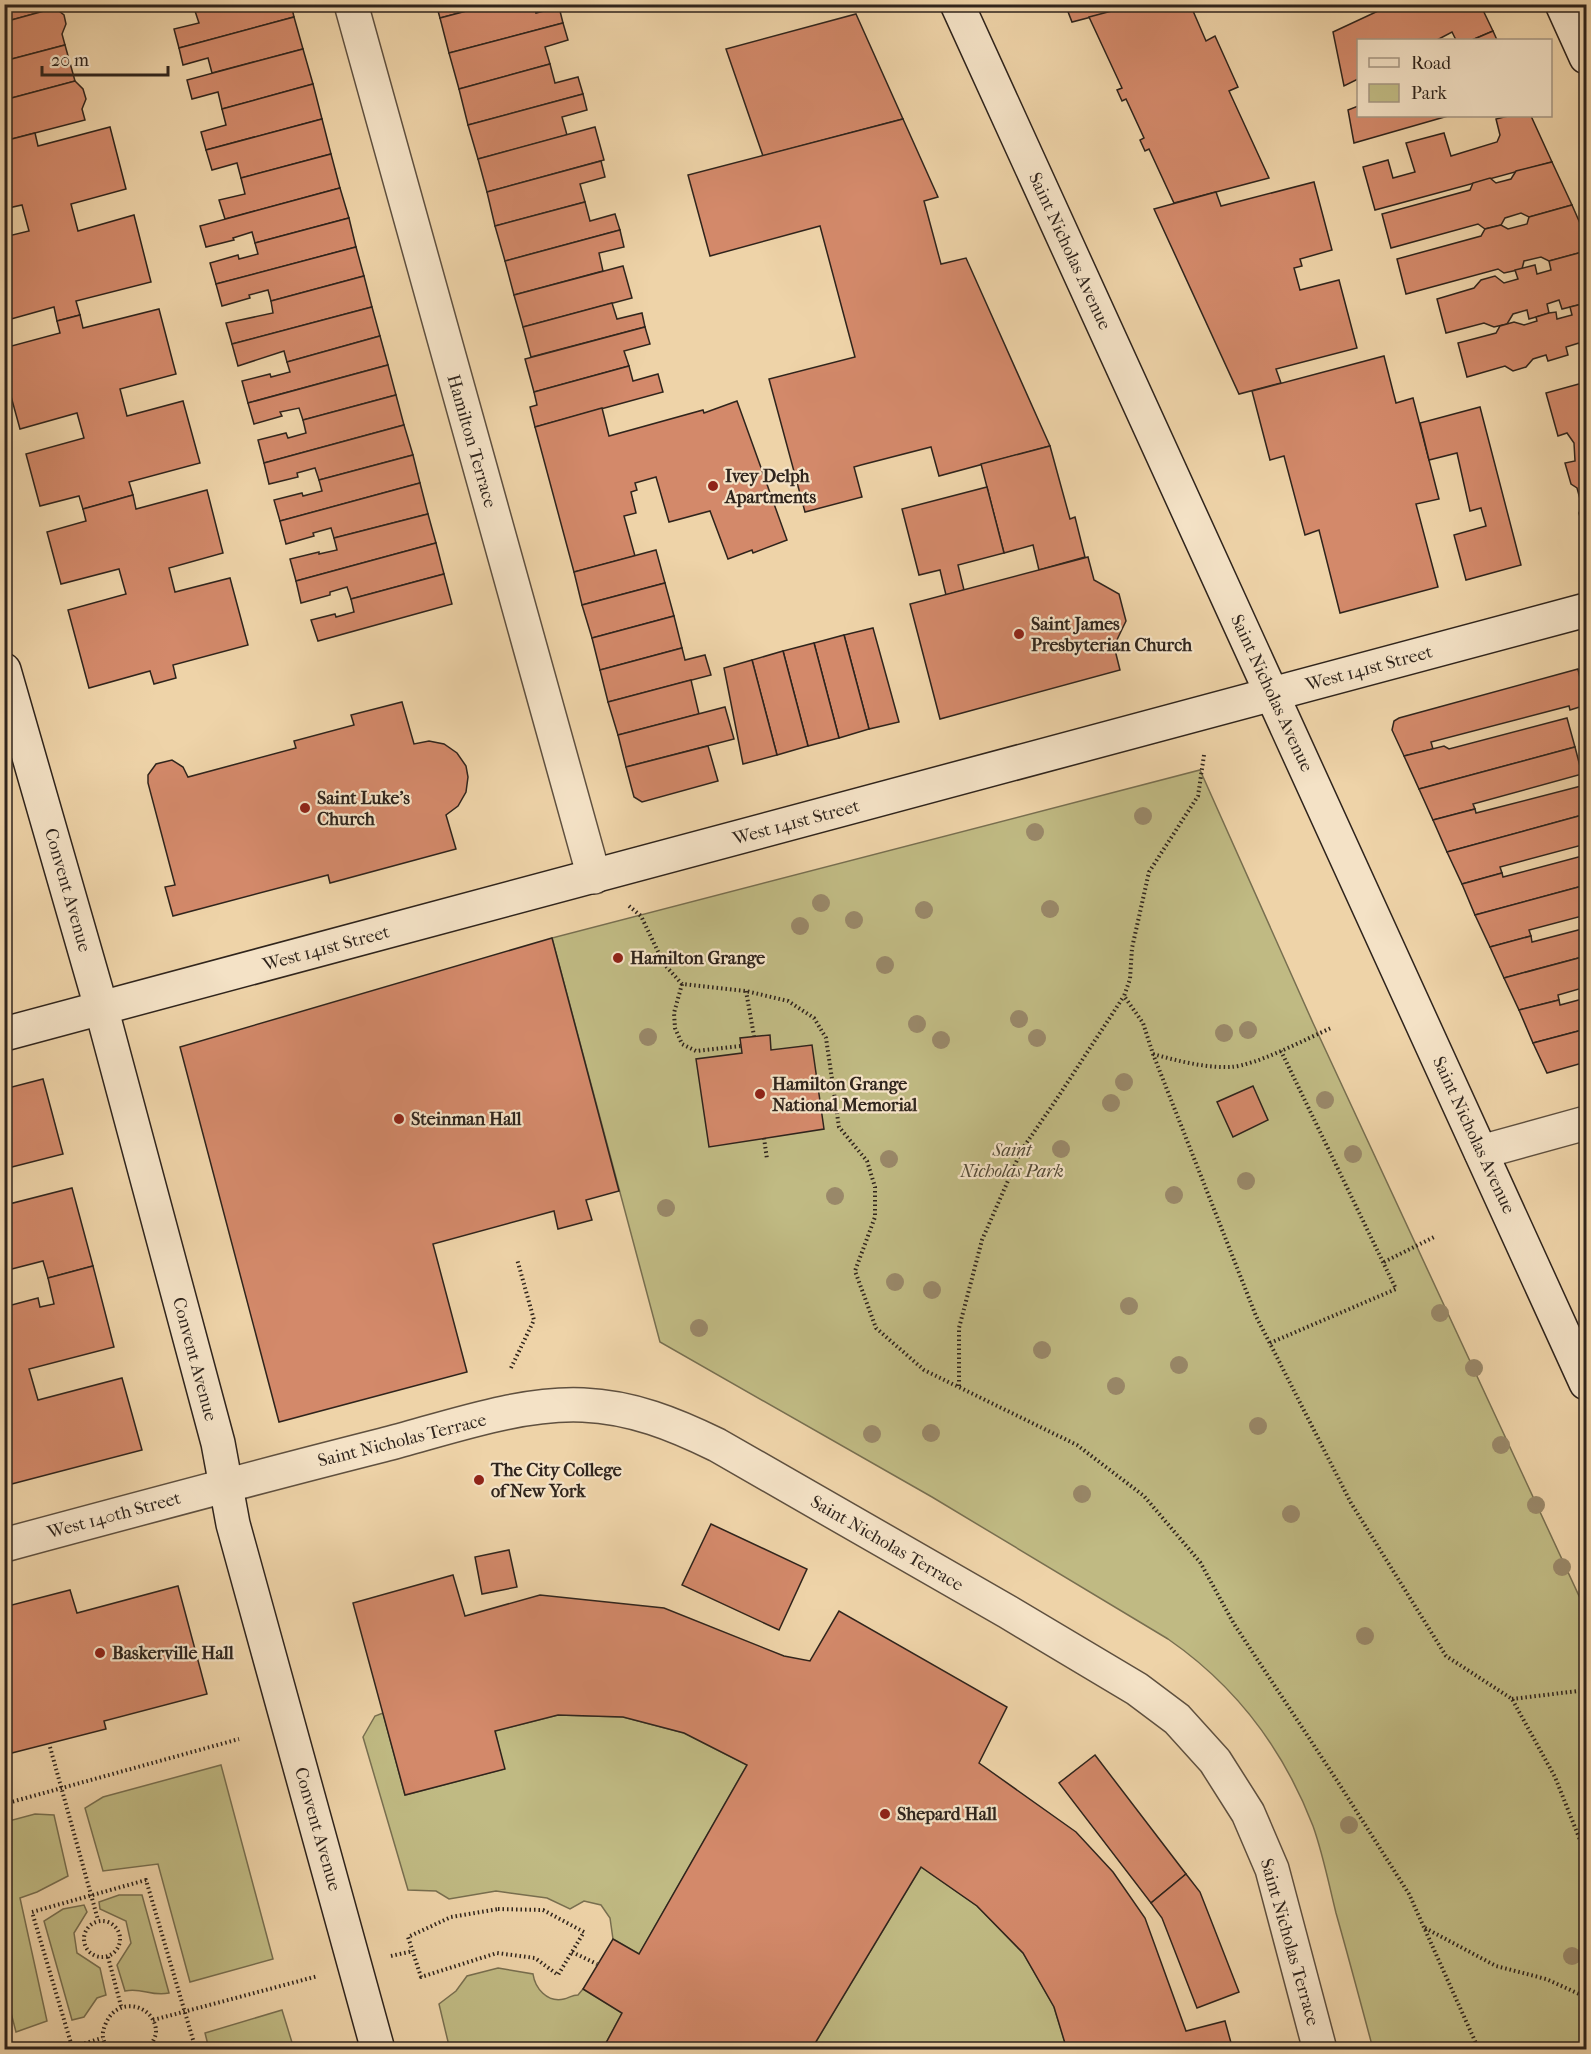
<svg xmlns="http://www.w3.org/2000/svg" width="1591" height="2054" font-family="'IM FELL French Canon',serif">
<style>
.green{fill:#c0ba83;stroke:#786f50;stroke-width:1.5}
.building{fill:#d3896a;stroke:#2f241c;stroke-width:1.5}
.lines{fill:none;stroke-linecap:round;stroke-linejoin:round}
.street-casing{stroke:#5f503f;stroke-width:36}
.secondary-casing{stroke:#2f241c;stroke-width:36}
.path{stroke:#2f241c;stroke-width:4;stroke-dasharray:1.5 3;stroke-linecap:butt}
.street{stroke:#f4e2c6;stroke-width:33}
.secondary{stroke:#f4e2c6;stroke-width:33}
.tree{fill:#998869}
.poi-dot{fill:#8f2418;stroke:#f4e2c6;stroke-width:2}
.labels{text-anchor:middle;stroke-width:4.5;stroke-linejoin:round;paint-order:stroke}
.street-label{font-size:18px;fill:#2f241c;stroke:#f4e2c6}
.poi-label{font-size:18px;font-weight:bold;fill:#2f241c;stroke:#f4e2c6;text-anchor:start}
.park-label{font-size:18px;font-style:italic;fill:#534a36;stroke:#f4e2c6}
</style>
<rect width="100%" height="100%" fill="#eed3a8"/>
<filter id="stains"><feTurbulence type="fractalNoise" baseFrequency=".00333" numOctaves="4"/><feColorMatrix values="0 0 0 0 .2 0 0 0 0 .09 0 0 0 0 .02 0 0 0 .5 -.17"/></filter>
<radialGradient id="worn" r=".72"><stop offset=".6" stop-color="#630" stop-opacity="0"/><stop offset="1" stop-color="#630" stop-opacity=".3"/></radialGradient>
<g class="green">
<path d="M1200 770 1313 1023 1586 1611V2049H1373C1361 2004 1349 1959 1336 1913 1329 1885 1323 1854 1313 1826 1283 1748 1236 1686 1168 1639L932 1497 660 1342 552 938Z"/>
<path d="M383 1713 405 1795 504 1769 495 1731 558 1715 623 1717 684 1733 747 1765 639 1954 613 1939 610 1918 601 1905 584 1901 570 1909 547 1898 496 1891 449 1899 436 1891 408 1890 363 1737 375 1716Z"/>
<path d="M221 1765 273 1959 190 1982 158 1864 103 1871 85 1808 103 1797Z"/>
<path d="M35 1814 54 1815 68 1876 37 1892 20 1898 47 2021 16 2032 5 1990V1822Z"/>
<path d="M921 1867 977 1906 1023 1953 1054 2007 1067 2049 811 2050Z"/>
<path d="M119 1895H142L169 1993C151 1997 142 1987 125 1991L117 1965 131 1943 126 1921 100 1909 99 1902Z"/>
<path d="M84 1905 87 1912 74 1933 77 1953 100 1968 106 1995 97 1998 84 2017 72 2020 44 1921 63 1909Z"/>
<path d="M498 1968 533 1974C535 1988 547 2003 564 1999 569 1998 572 1995 578 1995L583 1989 622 2013 606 2043V2049L450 2050 439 2004 456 1991 467 1976Z"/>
<path d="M282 2010 294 2049H209L205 2033Z"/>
</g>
<g class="building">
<path d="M4 4H54L55 8 4 22Z"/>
<path d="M218 4H291L294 17 179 48 174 29 199 23 195 11Z"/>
<path d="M436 4H493L440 18Z"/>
<path d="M493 4H534L536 13 559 7 563 23 449 53 440 18Z"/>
<path d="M1065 4H1120L1122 9 1072 22Z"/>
<path d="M1138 4H1190L1206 41 1215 36 1238 87 1229 91 1269 178 1174 203 1149 149 1145 151 1140 140 1144 138 1126 99 1122 101 1117 90 1122 88 1089 17Z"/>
<path d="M1393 4H1480L1493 31 1472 40H1456L1452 32 1437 40H1358V79L1344 86 1333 32Z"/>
<path d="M55 8 64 15 66 24 62 34 65 45 4 61V22Z"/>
<path d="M856 14 903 119 763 156 726 49Z"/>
<path d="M294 17 303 49 212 73 208 58 183 65 179 48Z"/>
<path d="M563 23 568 40 545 47 550 64 459 89 449 53Z"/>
<path d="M1493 31 1497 40H1472Z"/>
<path d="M65 45 75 81 4 100V61Z"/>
<path d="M303 49 313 84 222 109 218 92 192 99 187 80Z"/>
<path d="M550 64 555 83 578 77 583 94 468 125 459 89Z"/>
<path d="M75 81 83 89 86 99 82 109 85 120 4 141V100Z"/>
<path d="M313 84 322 119 206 150 201 132 226 125 222 109Z"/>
<path d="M583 94 587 110 562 117 567 135 478 159 468 125Z"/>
<path d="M1358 106V116H1448L1354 143 1348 110Z"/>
<path d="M1508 116H1531L1552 162 1375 210 1363 167 1388 160 1393 178 1415 172 1406 143 1444 133 1451 156 1497 142 1500 135 1496 119Z"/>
<path d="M322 119 331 154 241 178 237 163 212 170 206 150Z"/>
<path d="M903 119 938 197 924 201 941 264 966 258 1050 446 939 476 931 447 861 465 854 467 862 497 805 512 769 379 855 357 820 226 710 256 688 175Z"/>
<path d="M110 127 126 189 71 204 78 231 134 215 151 282 76 301 80 315 57 321 54 307 4 321V237L29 231 22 205 4 209V141L35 133 38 146Z"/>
<path d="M595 127 604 160 487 192 478 159Z"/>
<path d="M331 154 340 188 225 219 219 200 245 194 241 178Z"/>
<path d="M601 161 605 177 580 184 585 202 495 226 487 192Z"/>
<path d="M1552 162 1572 205 1529 217 1521 213 1505 218 1501 225 1485 229 1478 224 1391 248 1382 214 1470 190 1473 183 1490 178 1496 183 1511 179 1516 171Z"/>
<path d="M1314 182 1332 250 1300 259 1302 266 1294 268 1300 290 1339 280 1357 348 1276 369 1281 383 1239 394 1154 209 1216 192 1221 206Z"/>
<path d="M340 188 349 218 255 243 252 232 233 238 234 240 206 247 200 226Z"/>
<path d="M585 202 590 221 615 214 620 230 505 261 495 226Z"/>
<path d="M1572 205 1586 237V251L1549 261 1541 257 1524 261 1522 269 1504 273 1498 269 1406 294 1397 259 1481 236 1485 229 1501 225 1508 229 1527 224 1529 217Z"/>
<path d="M349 218 356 247 216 284 210 263 238 255 239 259 258 254 255 243Z"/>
<path d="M620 230 624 247 599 253 603 271 514 295 505 261Z"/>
<path d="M356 247 364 276 271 301 268 290 249 295 250 298 222 306 216 284Z"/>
<path d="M1586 251V303L1562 309 1559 300 1547 304 1549 313 1536 317 1529 319 1527 310 1513 314 1507 324 1494 327 1484 323 1446 333 1437 299 1474 288 1481 280 1495 276 1504 283 1518 279 1515 270 1535 265 1537 274 1551 270 1549 261Z"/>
<path d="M623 266 632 298 523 327 514 295Z"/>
<path d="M364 276 372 307 232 344 226 323 273 313 271 301Z"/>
<path d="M612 303 617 319 642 313 645 327 531 357 523 327Z"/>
<path d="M1586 303V350L1582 351 1579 343 1566 347 1568 355 1548 361 1546 355 1533 359 1526 367 1513 371 1505 366 1467 377 1458 343 1496 333 1500 326 1514 322 1524 325 1537 321 1536 317 1549 313 1556 312 1557 319 1572 315 1570 307Z"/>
<path d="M372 307 380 336 287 362 284 351 238 366 232 344Z"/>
<path d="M159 309 176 374 120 389 127 416 183 401 200 463 129 482 133 495 83 509 79 496 40 506 26 454 84 438 77 413 20 429 4 371V348L60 333 57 321 80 315 83 328Z"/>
<path d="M645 327 650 344 624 351 629 366 534 392 525 359Z"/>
<path d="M380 336 388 365 248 403 242 381 270 374 271 377 290 372 287 362Z"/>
<path d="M1384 356 1396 403 1413 398 1439 499 1416 504 1438 587 1340 613 1319 530 1305 535 1284 456 1270 460 1252 391Z"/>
<path d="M388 365 396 395 303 420 299 408 280 412 282 416 254 424 248 403Z"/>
<path d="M629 366 633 381 658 374 663 392 535 427 530 407 537 405 534 392Z"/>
<path d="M1586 382V541L1579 513 1582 506 1577 488 1571 484 1565 463 1575 461 1574 443 1567 433 1558 436 1546 393Z"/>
<path d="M396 395 404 425 264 463 258 440 286 433 288 438 306 433 303 420Z"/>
<path d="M737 401 787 540 753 553 752 550 728 559 710 511 669 522 656 477 635 483 637 490 631 492 636 513 624 516 635 556 574 572 535 427 602 408 609 436 703 410 704 413Z"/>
<path d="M1480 407 1521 565 1466 580 1454 535 1486 526 1481 508 1470 511 1457 453 1429 460 1420 423Z"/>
<path d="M404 425 413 455 319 480 315 468 297 473 298 477 269 484 264 463Z"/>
<path d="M1050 446 1070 519 1075 517 1085 557 1039 570 1033 545 1004 553 981 464Z"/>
<path d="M413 455 420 483 280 521 274 500 302 493 303 496 322 491 319 480Z"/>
<path d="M420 483 428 514 334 538 331 528 313 533 314 536 286 544 280 521Z"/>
<path d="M987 487 1004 553 958 565 964 590 946 595 940 570 919 575 902 509Z"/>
<path d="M207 490 223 553 169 568 175 592 230 578 248 645 173 665 176 678 154 684 150 671 89 688 68 610 126 594 119 569 61 584 47 532 86 521 83 509 133 495 136 509Z"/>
<path d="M428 514 436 543 296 581 290 559 319 552V554L337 550 334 538Z"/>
<path d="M436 543 444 574 351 599 347 587 330 592V595L301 603 296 581Z"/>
<path d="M656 550 665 583 582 605 574 572Z"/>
<path d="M1088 557 1094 580 1119 594 1126 621 1114 646 1120 670 940 719 910 604Z"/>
<path d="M444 574 452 604 318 641 311 620 335 614 336 617 354 612 351 599Z"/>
<path d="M665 583 674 616 592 638 582 605Z"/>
<path d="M674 616 682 648 600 670 592 638Z"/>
<path d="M873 628 899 722 869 729 844 635Z"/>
<path d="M844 635 869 729 839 738 814 643Z"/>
<path d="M814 643 839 738 808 746 783 651Z"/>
<path d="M682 648 685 660 705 655 711 675 608 702 600 670Z"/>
<path d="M783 651 808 746 777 755 752 660Z"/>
<path d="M752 660 777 755 743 764 724 668Z"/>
<path d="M1578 669 1586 705 1570 710 1569 706 1431 742 1433 749 1404 756 1392 730 1394 721 1399 718Z"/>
<path d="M691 680 699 714 618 735 608 702Z"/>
<path d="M402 702 414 744 429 741 444 744 457 753 466 766 468 777 466 792 458 806 446 815 456 849 330 883 328 875 173 916 165 887 175 885 148 783V775L156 764 172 760 183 767 188 777 296 748 294 741 354 725 351 715Z"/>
<path d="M725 707 734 739 626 767 618 735Z"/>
<path d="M1567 718 1575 747 1419 789 1404 756 1444 746 1449 749Z"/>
<path d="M708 746 718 781 642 802 634 797 626 767Z"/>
<path d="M1575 747 1582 774 1473 804 1475 809 1433 820 1419 789Z"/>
<path d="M1585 785 1586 814 1447 852 1433 820 1475 809 1476 813Z"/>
<path d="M1586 814V844L1500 867 1502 873 1462 884 1447 852Z"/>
<path d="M1586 855V885L1475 915 1462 884 1502 873 1503 877Z"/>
<path d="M1586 885V915L1529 930 1531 936 1490 947 1475 915Z"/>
<path d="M1586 928V956L1504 978 1490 947 1531 936 1532 942Z"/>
<path d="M552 938 619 1191 586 1200 592 1220 558 1229 554 1211 433 1244 467 1372 279 1422 180 1047Z"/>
<path d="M1586 956V987L1558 995 1559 1000 1519 1010 1504 978Z"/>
<path d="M1586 998V1029L1533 1043 1519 1010 1559 1000 1560 1005Z"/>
<path d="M1586 1029V1062L1547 1073 1533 1043Z"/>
<path d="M770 1035 771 1050 812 1045 824 1129 709 1147 696 1059 742 1053 740 1038Z"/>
<path d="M43 1079 63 1154 4 1169V1089Z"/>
<path d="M1253 1086 1268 1120 1233 1137 1217 1102Z"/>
<path d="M72 1188 93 1266 48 1278 43 1261 4 1271V1203L5 1205Z"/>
<path d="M93 1266 114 1347 29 1369 38 1400 122 1378 142 1450 4 1486V1307L38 1298 40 1307 54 1304 48 1278Z"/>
<path d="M711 1524 807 1569 779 1630 682 1585Z"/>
<path d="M509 1550 517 1587 482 1594 475 1557Z"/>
<path d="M453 1575 465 1616 540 1595 664 1608 784 1656 810 1661 839 1611 1007 1707 979 1763 1076 1832 1113 1872 1145 1918 1186 2031 1225 2021 1233 2050H1067L1054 2007 1023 1953 977 1906 921 1867 811 2050H606V2043L622 2013 583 1989 613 1939 639 1954 747 1765 684 1733 623 1717 558 1715 495 1731 505 1769 405 1795 353 1603Z"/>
<path d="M178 1586 207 1694 104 1721 106 1729 4 1755V1607L70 1590 77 1613Z"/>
<path d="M1095 1755 1186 1874 1151 1903 1059 1783Z"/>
<path d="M1186 1874 1200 1892 1239 1992 1197 2008 1162 1918 1151 1903Z"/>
</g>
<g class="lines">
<defs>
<g id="street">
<path d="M351 4 594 877"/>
<path d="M1481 1152 1586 1123"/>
<path d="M4 1545C130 1511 256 1477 383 1445 445 1429 519 1402 583 1405 632 1407 674 1424 717 1445L1008 1612 1137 1689 1177 1719 1215 1761 1248 1813 1272 1869 1320 2050"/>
</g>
<g id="secondary">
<path d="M957 4 1586 1383"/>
<path d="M1562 4 1586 57"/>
<path d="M4 670 101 1007 218 1443 233 1524 378 2050"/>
<path d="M4 1034 1586 610"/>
</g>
</defs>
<use href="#street" class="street-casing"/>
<use href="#secondary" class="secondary-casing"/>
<g class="path">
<path d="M1204 755 1198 796 1149 872 1132 948 1130 979 1124 996 1143 1023 1153 1054 1256 1316 1351 1503 1446 1656 1512 1699 1555 1777 1586 1855"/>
<path d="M629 906 641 916 664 964 682 984 746 991 788 1001 814 1018 826 1038 839 1127 867 1161 875 1187V1217L855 1271 876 1328 924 1370 1077 1445 1144 1496 1200 1562 1234 1624 1336 1779 1409 1894 1479 2050"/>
<path d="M682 984 674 1013 675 1028 682 1044 696 1051 741 1046"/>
<path d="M746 991 754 1036"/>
<path d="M1153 1054C1178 1061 1205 1068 1231 1067 1257 1065 1306 1039 1331 1028"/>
<path d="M764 1138 767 1159"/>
<path d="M1384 1262 1434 1237"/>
<path d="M1270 1343 1396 1289 1281 1051"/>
<path d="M511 1368 534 1320 517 1259"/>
<path d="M959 1386V1328L982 1240 1021 1151 1056 1100 1124 996"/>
<path d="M1512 1699 1586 1690"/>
<path d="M50 1747 98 1920"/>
<path d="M4 1804 239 1739"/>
<path d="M498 1909 543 1910 584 1932 558 1975 535 1958 497 1953 421 1977 408 1937 451 1917Z"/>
<circle cx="102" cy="1939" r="18"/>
<path d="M1425 1928 1496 1966 1546 1979 1586 1997"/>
<path d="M572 1952 597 1964"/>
<path d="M391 1956 413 1951"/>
<path d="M108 1957 121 2006"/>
<path d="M153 2020 318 1976"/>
<path d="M63 2050 102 2038"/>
<path d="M73 2050 32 1912 146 1880 196 2050"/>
<path d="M108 2050C102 2039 101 2034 106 2023 118 1995 156 2005 156 2032 156 2037 151 2044 149 2050"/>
</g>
<use href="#street" class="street"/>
<use href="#secondary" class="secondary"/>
</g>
<g class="tree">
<circle cx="1143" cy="816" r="9"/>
<circle cx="1035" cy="832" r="9"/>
<circle cx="821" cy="903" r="9"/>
<circle cx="1050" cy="909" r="9"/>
<circle cx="924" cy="910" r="9"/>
<circle cx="854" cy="920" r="9"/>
<circle cx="800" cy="926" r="9"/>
<circle cx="885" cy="965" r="9"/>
<circle cx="1019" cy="1019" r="9"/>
<circle cx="917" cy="1024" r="9"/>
<circle cx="1248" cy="1030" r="9"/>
<circle cx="1224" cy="1033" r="9"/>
<circle cx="648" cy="1037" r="9"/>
<circle cx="1037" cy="1038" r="9"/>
<circle cx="941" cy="1040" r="9"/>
<circle cx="1124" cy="1082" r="9"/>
<circle cx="1325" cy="1100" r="9"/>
<circle cx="1111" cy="1103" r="9"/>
<circle cx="1061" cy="1149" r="9"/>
<circle cx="1353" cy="1154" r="9"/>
<circle cx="889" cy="1159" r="9"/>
<circle cx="1246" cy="1181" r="9"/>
<circle cx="1174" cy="1195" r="9"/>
<circle cx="835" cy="1196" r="9"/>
<circle cx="666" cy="1208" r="9"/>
<circle cx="895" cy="1282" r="9"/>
<circle cx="932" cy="1290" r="9"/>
<circle cx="1129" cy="1306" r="9"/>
<circle cx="1440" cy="1313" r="9"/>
<circle cx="699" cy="1328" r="9"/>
<circle cx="1042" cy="1350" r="9"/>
<circle cx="1179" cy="1365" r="9"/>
<circle cx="1474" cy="1368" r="9"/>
<circle cx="1116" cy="1386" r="9"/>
<circle cx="1258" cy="1426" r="9"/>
<circle cx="931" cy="1433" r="9"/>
<circle cx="872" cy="1434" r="9"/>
<circle cx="1501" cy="1445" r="9"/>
<circle cx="1082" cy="1494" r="9"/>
<circle cx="1536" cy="1505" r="9"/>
<circle cx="1291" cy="1514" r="9"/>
<circle cx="1562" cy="1567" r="9"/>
<circle cx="1365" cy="1636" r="9"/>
<circle cx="1349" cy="1825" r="9"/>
<circle cx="1572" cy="1956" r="9"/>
</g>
<g class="poi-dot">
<circle cx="713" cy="486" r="6"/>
<circle cx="1019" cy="634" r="6"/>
<circle cx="305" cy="808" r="6"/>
<circle cx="618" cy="958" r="6"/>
<circle cx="760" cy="1094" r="6"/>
<circle cx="399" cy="1119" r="6"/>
<circle cx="479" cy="1480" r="6"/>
<circle cx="100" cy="1653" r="6"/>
<circle cx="885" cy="1814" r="6"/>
</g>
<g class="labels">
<g class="street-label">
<text transform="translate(1070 251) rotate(65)" y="6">Saint Nicholas Avenue</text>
<text transform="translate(472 441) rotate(74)" y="6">Hamilton Terrace</text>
<text transform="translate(1369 668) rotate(-15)" y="6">West 141st Street</text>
<text transform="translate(1272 693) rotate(65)" y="6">Saint Nicholas Avenue</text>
<text transform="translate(796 822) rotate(-15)" y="6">West 141st Street</text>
<text transform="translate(68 890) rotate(74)" y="6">Convent Avenue</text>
<text transform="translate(326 948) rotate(-15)" y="6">West 141st Street</text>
<text transform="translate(1474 1135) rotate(65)" y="6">Saint Nicholas Avenue</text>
<text transform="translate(195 1359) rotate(75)" y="6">Convent Avenue</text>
<text transform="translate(402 1440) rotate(-14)" y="6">Saint Nicholas Terrace</text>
<text transform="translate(114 1515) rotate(-15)" y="6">West 140th Street</text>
<text transform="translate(887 1543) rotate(30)" y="6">Saint Nicholas Terrace</text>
<text transform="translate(318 1829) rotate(74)" y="6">Convent Avenue</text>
<text transform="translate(1290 1942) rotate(74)" y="6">Saint Nicholas Terrace</text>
</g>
<g class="poi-label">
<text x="725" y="482">Ivey Delph<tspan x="725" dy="21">Apartments</tspan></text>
<text x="1031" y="630">Saint James<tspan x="1031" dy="21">Presbyterian Church</tspan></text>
<text x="317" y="804">Saint Luke's<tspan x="317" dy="21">Church</tspan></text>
<text x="630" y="964">Hamilton Grange</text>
<text x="772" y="1090">Hamilton Grange<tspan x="772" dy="21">National Memorial</tspan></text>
<text x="411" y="1125">Steinman Hall</text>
<text x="491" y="1476">The City College<tspan x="491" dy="21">of New York</tspan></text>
<text x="112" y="1659">Baskerville Hall</text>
<text x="897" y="1820">Shepard Hall</text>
</g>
<g class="park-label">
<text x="1012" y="1156">Saint<tspan x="1012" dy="21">Nicholas Park</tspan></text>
</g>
</g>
<rect width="1591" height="2054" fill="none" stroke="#eed3a8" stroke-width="24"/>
<rect x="6" y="6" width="1579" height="2042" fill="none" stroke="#2f241c" stroke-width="3"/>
<rect x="12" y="12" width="1567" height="2030" fill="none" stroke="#2f241c" stroke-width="1.5"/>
<rect x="1357" y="39" width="195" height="78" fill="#f4e2c6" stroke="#a59682" stroke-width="1.5"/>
<rect x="1369" y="58" width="30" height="9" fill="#f4e2c6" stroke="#a59682" stroke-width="1.5"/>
<text x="1411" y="69" font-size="18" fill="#2f241c">Road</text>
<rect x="1369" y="84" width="30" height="18" fill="#c0ba83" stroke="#a59682" stroke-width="1.5"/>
<text x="1411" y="99" font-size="18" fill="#2f241c">Park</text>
<path d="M42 66v9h126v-9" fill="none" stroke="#2f241c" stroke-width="3"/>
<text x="51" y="66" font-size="18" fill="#2f241c" stroke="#f4e2c6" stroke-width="4.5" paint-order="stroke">20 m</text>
<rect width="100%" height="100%" filter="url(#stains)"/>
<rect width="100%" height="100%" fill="url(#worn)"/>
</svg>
